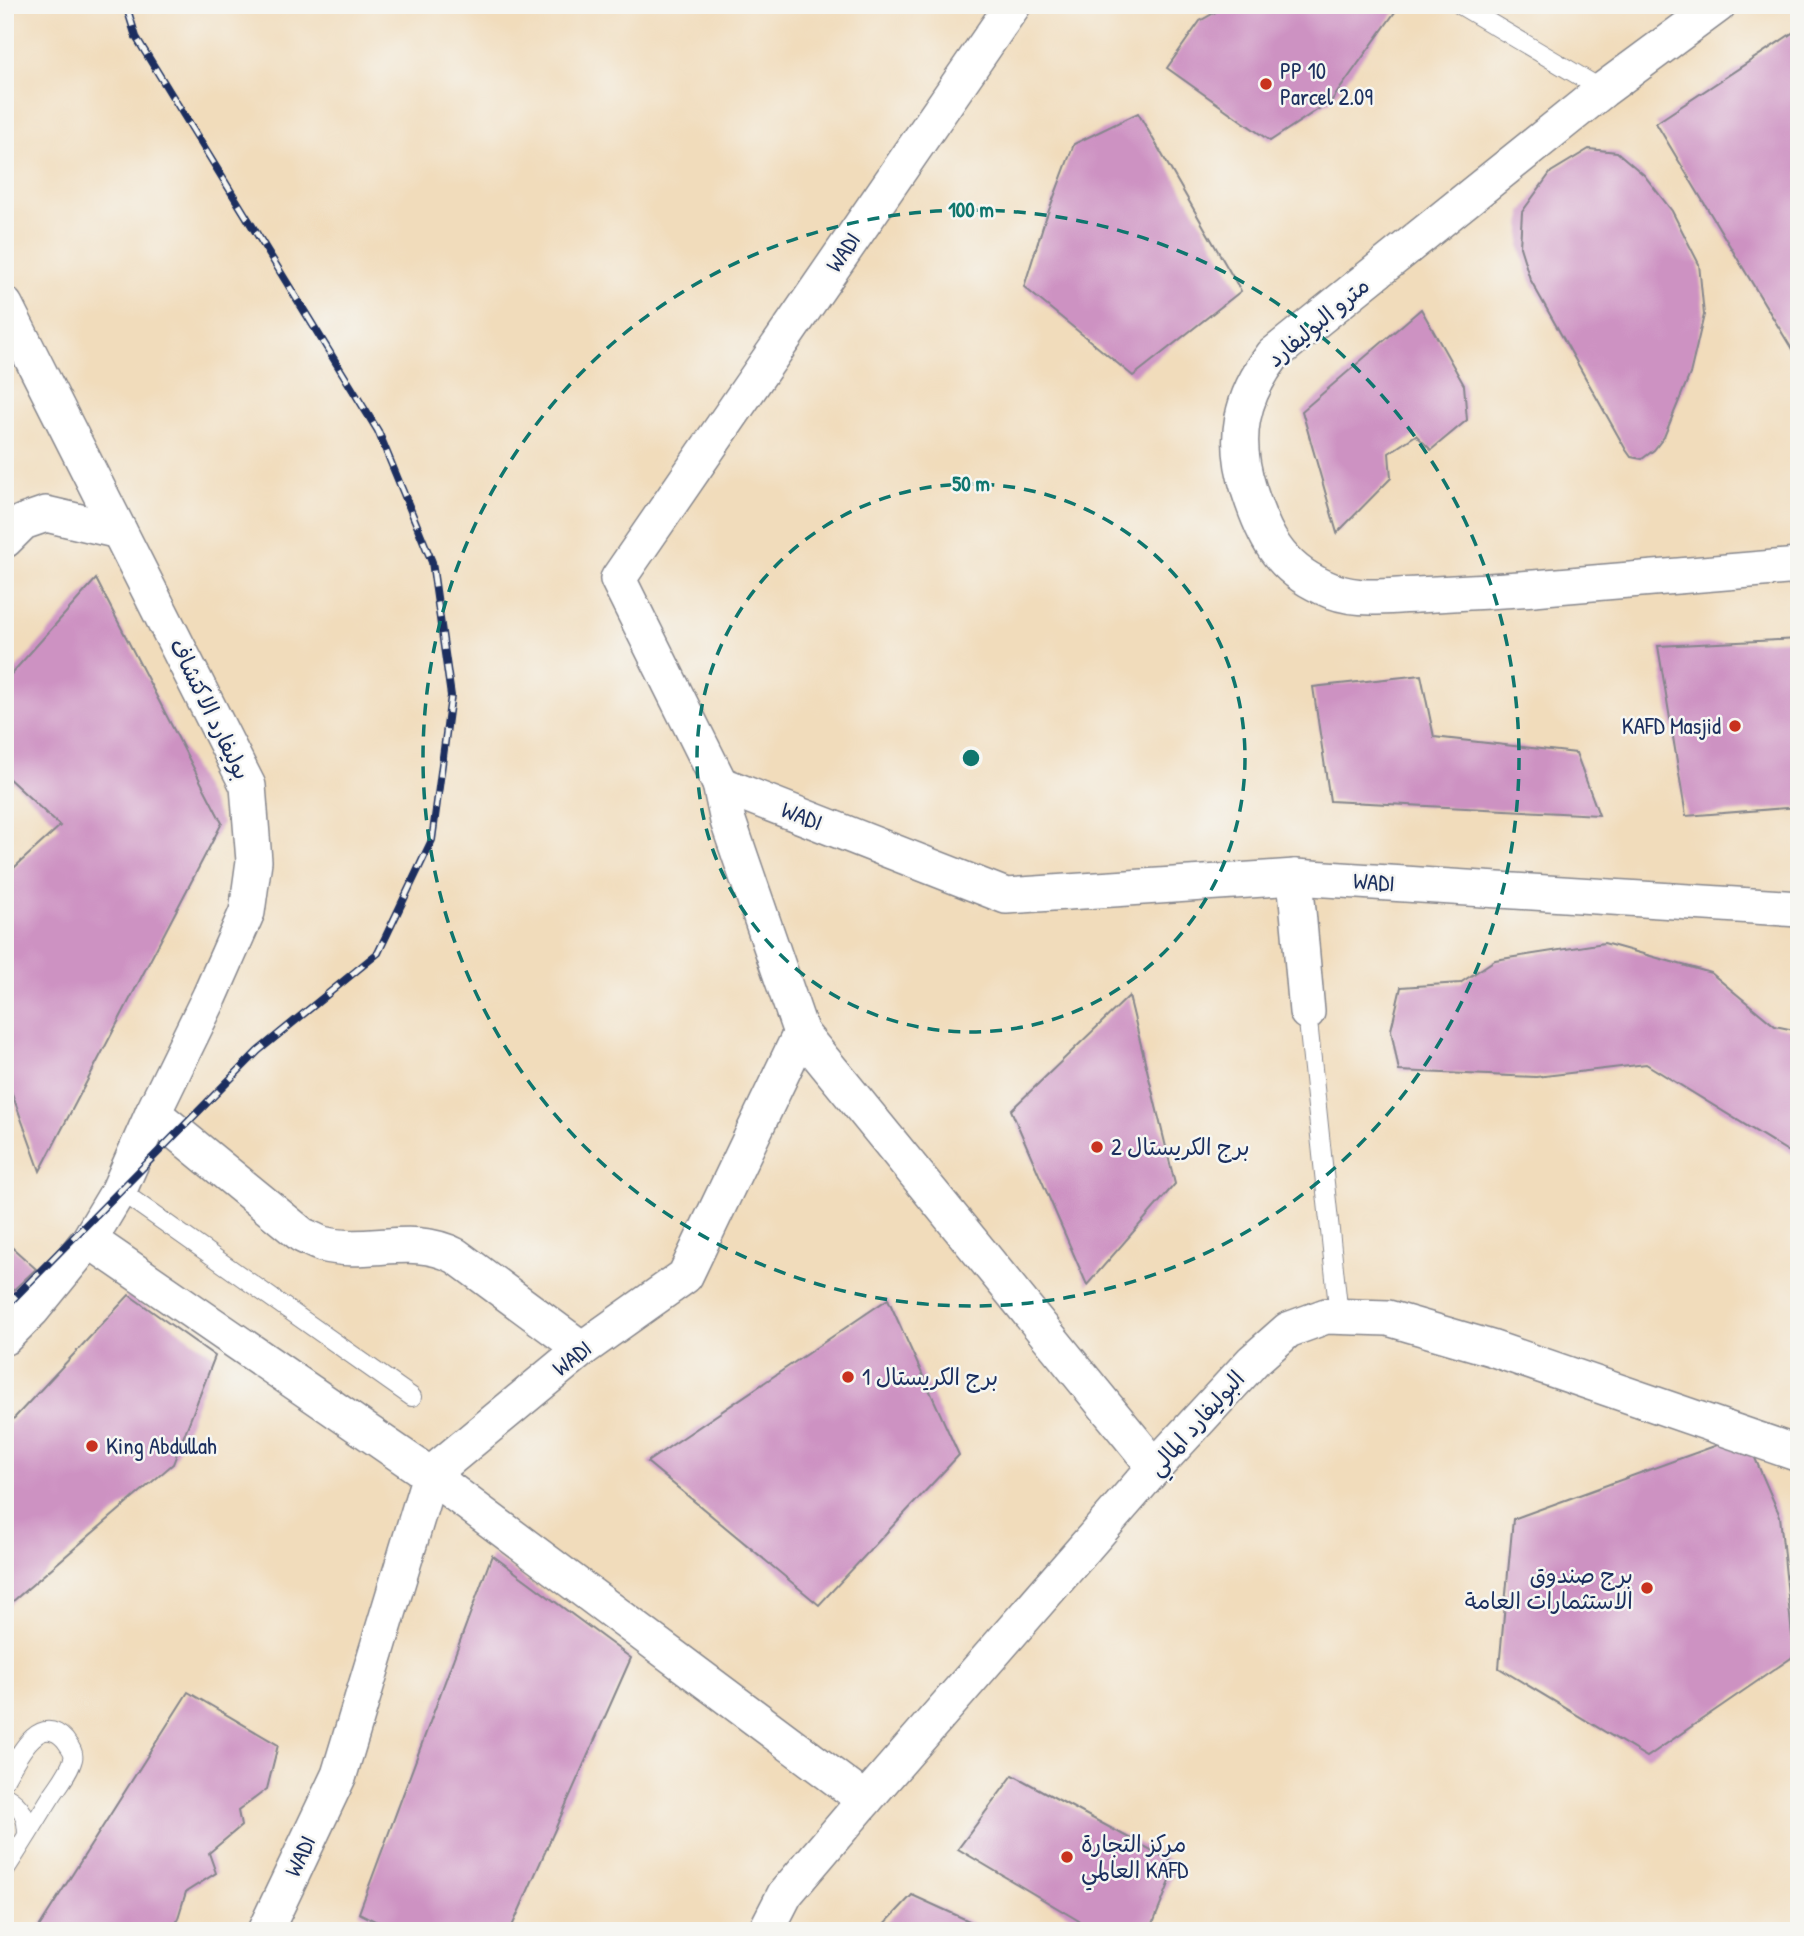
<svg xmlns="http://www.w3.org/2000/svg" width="1804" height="1936" font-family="'Patrick Hand','Playpen Sans Arabic',sans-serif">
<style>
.building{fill:#cd92c2}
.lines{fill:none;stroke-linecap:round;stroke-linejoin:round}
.lane-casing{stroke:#86868c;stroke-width:20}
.street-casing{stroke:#86868c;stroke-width:38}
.lane{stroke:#fff;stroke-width:18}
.street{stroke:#fff;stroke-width:35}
.rail-casing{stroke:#1b2f5e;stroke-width:8}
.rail{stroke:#f6f6f2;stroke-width:5;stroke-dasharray:16;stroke-linecap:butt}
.ring{fill:none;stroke:#0f766e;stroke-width:3.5;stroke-dasharray:12 9}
.poi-dot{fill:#c8321e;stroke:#f6f6f2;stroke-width:2.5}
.labels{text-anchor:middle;stroke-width:5;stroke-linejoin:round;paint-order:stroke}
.poi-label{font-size:23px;fill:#1b2f5e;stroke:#f6f6f2;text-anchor:start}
.street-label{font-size:23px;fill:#1b2f5e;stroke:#f6f6f2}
.centre{fill:#0f766e;stroke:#f6f6f2;stroke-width:3.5}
.ring-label{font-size:21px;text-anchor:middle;font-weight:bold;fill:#0f766e;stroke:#f6f6f2;stroke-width:5;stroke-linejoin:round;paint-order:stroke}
</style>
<rect width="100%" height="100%" fill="#f6f6f2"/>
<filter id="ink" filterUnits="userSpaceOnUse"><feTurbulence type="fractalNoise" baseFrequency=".0143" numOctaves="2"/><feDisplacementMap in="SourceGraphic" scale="14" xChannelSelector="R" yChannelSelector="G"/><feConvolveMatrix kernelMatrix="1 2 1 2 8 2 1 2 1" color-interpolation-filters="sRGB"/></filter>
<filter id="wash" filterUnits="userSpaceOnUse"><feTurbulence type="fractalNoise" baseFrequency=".00686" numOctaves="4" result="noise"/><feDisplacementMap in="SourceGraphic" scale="28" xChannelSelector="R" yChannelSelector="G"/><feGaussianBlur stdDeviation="1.57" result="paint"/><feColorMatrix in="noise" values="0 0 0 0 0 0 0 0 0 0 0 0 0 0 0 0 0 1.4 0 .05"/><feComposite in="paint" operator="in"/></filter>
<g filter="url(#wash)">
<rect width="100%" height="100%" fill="#f1dcbb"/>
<g id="blocks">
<g class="building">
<path d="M1228 5H1400L1332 100 1270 141 1167 68 1200 21Z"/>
<path d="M1794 32 1799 40V361L1656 123Z"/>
<path d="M1138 113 1241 291 1133 376 1024 287 1043 226 1074 144Z"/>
<path d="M1589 149 1617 152 1644 175 1672 211 1699 264 1704 315 1690 374 1664 437 1654 450 1642 459 1631 457 1626 450 1530 279 1520 247 1522 212 1551 172Z"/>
<path d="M1421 309 1464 385 1467 420 1431 450 1416 435 1389 453 1391 478 1337 533 1302 411Z"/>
<path d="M96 579 222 823 40 1171 5 1074V876L60 826 5 775V681Z"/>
<path d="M1799 639V807L1686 816 1658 646Z"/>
<path d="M1421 675 1434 737 1576 753 1599 815 1330 801 1313 687Z"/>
<path d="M1604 943 1711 973 1775 1026 1799 1031V1158L1646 1064 1536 1077 1399 1071 1391 1030 1401 987 1460 983 1495 960Z"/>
<path d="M1129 996 1175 1184 1087 1285 1011 1110Z"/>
<path d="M5 1241 36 1269 5 1298Z"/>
<path d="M129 1295 215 1356 173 1464 5 1608V1428Z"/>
<path d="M888 1299 959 1455 819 1605 647 1462Z"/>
<path d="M1745 1435 1780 1516 1794 1656 1647 1757 1499 1668 1513 1519Z"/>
<path d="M492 1555 631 1658 510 1931H395L359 1913Z"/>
<path d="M188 1692 278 1745 267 1789 238 1811 241 1826 209 1853 216 1873 186 1892 174 1931H41L39 1927Z"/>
<path d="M1013 1775 1177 1864 1150 1931H1096L958 1849Z"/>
<path d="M912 1895 991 1931H878Z"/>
</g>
</g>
</g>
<g filter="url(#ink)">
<use href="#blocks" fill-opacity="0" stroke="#86868c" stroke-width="2"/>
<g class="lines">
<defs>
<g id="lane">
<path d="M1460 5 1603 90"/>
<path d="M1307 1012 1339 1316"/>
<path d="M119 1190 412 1397"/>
<path d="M5 1779C16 1761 38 1710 65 1740 69 1746 75 1752 73 1759 70 1772 58 1786 51 1797 36 1821 21 1846 5 1870"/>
<path d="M5 1796C22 1806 27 1816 27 1835"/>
</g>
<g id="street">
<path d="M1013 5 618 579 720 784 1006 896 1295 877 1799 909"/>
<path d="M1718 5 1603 90 1273 355C1241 397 1232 438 1249 490 1263 534 1278 567 1323 587 1353 602 1385 596 1417 595 1456 593 1495 591 1534 588 1622 580 1710 573 1799 566"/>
<path d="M5 305 248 786 254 861 247 912 210 996 153 1113 119 1190 89 1240 32 1310 5 1337"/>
<path d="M5 540 23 522 46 514 119 531"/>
<path d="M1295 877 1307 1012"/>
<path d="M801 1033 1155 1467"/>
<path d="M153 1113 302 1235C309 1238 316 1242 322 1244 367 1256 413 1233 456 1256L582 1349"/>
<path d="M89 1240 430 1475 865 1800"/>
<path d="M265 1931 339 1775 430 1475 582 1349 685 1276 801 1033 728 821 720 784"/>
<path d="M766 1931 785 1894 865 1800 1155 1467 1253 1361 1288 1330 1326 1316 1388 1318 1491 1348 1799 1454"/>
</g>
</defs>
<use href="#lane" class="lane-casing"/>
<use href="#street" class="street-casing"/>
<use href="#lane" class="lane"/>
<use href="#street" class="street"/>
<defs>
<path id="rail" d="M5 1307 258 1051 378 953 432 840 451 696 432 562 378 431 136 37 126 5"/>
</defs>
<use href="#rail" class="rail-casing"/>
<use href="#rail" class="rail"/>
</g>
</g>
<g class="ring">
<circle cx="971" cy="758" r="274"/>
<circle cx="971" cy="758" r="548"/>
</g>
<g class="poi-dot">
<circle cx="1266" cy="84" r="7"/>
<circle cx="1735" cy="726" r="7"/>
<circle cx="1097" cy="1147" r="7"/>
<circle cx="848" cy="1377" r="7"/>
<circle cx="92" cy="1446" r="7"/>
<circle cx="1647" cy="1588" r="7"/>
<circle cx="1067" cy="1857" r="7"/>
</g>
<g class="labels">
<g class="poi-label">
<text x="1280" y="79">PP 10<tspan x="1280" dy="26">Parcel 2.09</tspan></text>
<text x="1721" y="734" text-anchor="end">KAFD Masjid</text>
<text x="1111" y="1155">برج الكريستال 2</text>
<text x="862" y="1385">برج الكريستال 1</text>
<text x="106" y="1454">King Abdullah</text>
<text x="1633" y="1583" text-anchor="end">برج صندوق<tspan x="1633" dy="26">الاستثمارات العامة</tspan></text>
<text x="1081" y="1852">مركز التجارة<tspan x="1081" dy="26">العالمي KAFD</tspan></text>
</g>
<g class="street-label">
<text transform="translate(843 252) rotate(-56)" y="8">WADI</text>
<text transform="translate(1318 322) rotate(-40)" y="8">مترو البوليفارد</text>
<text transform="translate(210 709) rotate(64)" y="8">بوليفارد الاكتشاف</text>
<text transform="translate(802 816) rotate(21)" y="8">WADI</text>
<text transform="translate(1374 882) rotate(4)" y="8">WADI</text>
<text transform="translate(572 1358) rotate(-38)" y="8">WADI</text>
<text transform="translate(1196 1423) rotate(-48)" y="8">البوليفارد المالي</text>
<text transform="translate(300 1856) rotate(-65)" y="8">WADI</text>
</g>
</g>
<circle cx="971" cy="758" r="10" class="centre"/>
<g class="ring-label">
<text x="971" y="217">100 m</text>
<text x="971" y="491">50 m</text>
</g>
<rect width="1804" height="1936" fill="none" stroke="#f6f6f2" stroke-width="28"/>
</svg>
